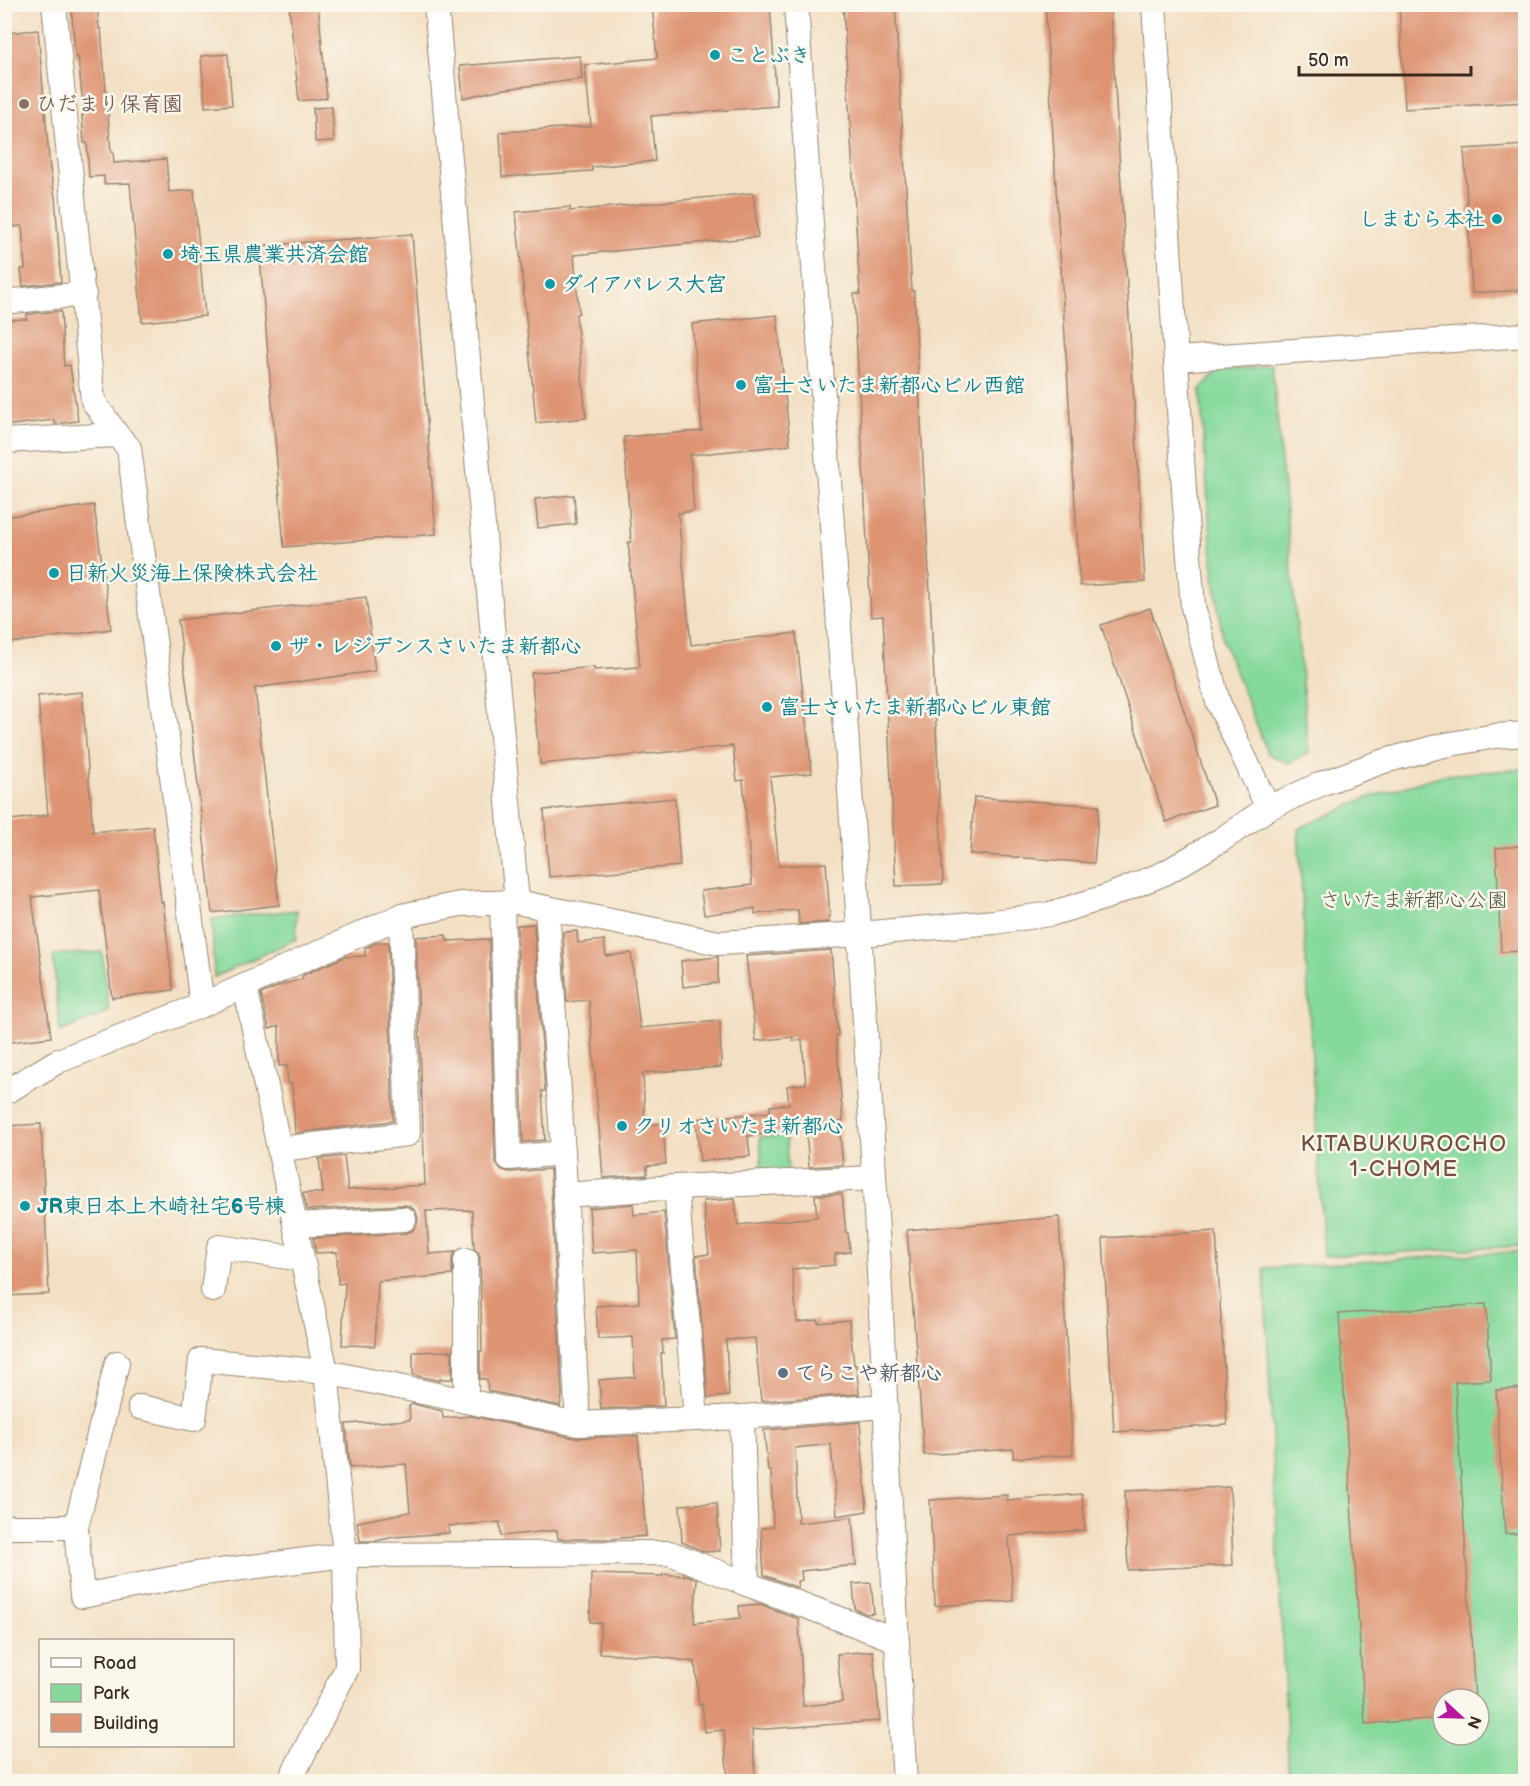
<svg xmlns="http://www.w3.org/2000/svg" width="1530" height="1786" font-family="'Balsamiq Sans','Klee One',sans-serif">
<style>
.green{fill:#85d99c;stroke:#60825d;stroke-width:1.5;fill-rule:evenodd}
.building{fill:#de9473}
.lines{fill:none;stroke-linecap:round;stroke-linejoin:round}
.minor-casing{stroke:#978571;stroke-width:26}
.minor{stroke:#fff;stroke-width:24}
.culture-dot{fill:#0f9aa8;stroke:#fbf7ec;stroke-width:2}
.education-dot{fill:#8d6e63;stroke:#fbf7ec;stroke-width:2}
.service-dot{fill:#5c6f8a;stroke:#fbf7ec;stroke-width:2}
.labels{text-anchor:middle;stroke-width:5;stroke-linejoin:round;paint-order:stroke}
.culture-label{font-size:21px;font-weight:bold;fill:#0d838f;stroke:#fbf7ec;text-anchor:start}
.education-label{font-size:21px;font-weight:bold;fill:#785e54;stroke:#fbf7ec;text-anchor:start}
.park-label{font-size:21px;fill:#4e563e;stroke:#fbf7ec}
.service-label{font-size:21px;font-weight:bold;fill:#4e5e75;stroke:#fbf7ec;text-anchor:start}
.neighbourhood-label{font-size:22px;letter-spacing:1.5px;fill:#744f3c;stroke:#fbf7ec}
</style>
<rect width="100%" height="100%" fill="#fbf7ec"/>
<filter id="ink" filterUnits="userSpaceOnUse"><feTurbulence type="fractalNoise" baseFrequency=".0167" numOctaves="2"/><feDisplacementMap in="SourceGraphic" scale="12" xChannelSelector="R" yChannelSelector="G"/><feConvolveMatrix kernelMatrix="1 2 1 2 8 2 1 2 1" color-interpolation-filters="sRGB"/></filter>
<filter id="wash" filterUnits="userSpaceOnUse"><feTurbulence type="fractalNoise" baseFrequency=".008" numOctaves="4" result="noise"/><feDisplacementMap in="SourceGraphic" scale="24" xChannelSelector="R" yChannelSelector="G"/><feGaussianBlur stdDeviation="1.35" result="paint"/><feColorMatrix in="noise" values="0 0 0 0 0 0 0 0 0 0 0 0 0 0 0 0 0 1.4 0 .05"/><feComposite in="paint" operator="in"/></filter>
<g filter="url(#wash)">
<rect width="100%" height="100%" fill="#f3e0c4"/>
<g class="green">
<path d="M1272 365 1309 753 1289 763 1268 754 1223 641 1213 570 1200 389 1218 371Z"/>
<path d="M1525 769V1246L1324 1256 1298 829 1364 799 1443 775Z"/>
<path d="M297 910 296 939 214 977 212 919Z"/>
<path d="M102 952 109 1012 60 1032 53 955Z"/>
<path d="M786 1136 788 1175 762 1176 760 1137Z"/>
<path d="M1525 1251V1781H1289L1264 1268ZM1443 1699H1479V1735H1443Z"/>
</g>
<g id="blocks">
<g class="building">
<path d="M71 4H97L99 29H101L111 152H113L114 163 166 159 169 192 194 190 205 316 142 322 130 183 104 184V176L89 177 87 143H84L82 115H84L78 57H75Z"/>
<path d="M289 4H318L327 98 299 101Z"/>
<path d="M652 4H770L777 106 651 116 655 161 592 167V171L502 177 500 132 591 126 585 65 657 58Z"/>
<path d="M843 4H895L912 291H914L931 613 943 884 896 886 883 616 871 617 854 294H860Z"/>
<path d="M1045 4H1110L1145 582 1080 586Z"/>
<path d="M1399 4H1526V102L1405 109Z"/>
<path d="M38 30 50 170 55 196 61 282 23 286 21 269H25L22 226 13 227 11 205 4 206V33Z"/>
<path d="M228 54 232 105 205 107 201 56Z"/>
<path d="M580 56 582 79 498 90 463 98 460 66Z"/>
<path d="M332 107 334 141 315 142 313 108Z"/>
<path d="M1526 145V290L1472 293 1464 149Z"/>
<path d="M753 193 758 237 574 255 579 313 576 314 586 418 536 423 516 212 570 207V211Z"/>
<path d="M412 234 436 534 284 547 259 246Z"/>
<path d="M61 311 64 366 70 365 78 421 55 424 54 420 4 426V320L27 319V314Z"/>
<path d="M777 315 790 445 690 455 694 511 678 513 691 645 796 633 812 773 770 777 779 866 826 863 830 917H828L829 922 799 924 798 910 755 914V908L704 915 701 891 752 885 743 780 737 781 733 746 540 764 531 673 594 667V670L640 667 628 542H631L624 437 702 431 692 324Z"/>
<path d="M574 495 576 524 538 528 535 499Z"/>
<path d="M94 505 111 629 4 644V517Z"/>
<path d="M366 597 375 671 255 688 279 905 212 913 188 695 178 620Z"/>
<path d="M1150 608 1215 805 1166 822 1101 625Z"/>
<path d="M82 692 93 832 153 826 161 902H163L173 990 112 998 99 890 32 897 51 1037 4 1043V821L48 815 38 696Z"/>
<path d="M974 797 1099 806 1094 863 970 854Z"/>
<path d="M675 798 680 866 549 877 544 810Z"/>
<path d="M1520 846 1526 951 1501 952 1496 848Z"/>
<path d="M534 924 545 1091H542L545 1140 523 1142 517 925Z"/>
<path d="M577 931 578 943 604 940 606 956 631 953 640 1028 720 1021 721 1067 643 1073 645 1125 663 1123 666 1164 647 1166V1175L603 1178 589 1000 567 1002 563 932Z"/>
<path d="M446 935 447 941 489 939 495 1158 497 1165 502 1170 510 1172 550 1169 562 1396 560 1406 488 1391 487 1379H480V1351H482L480 1260 479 1253 474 1249 472 1211H469V1210L426 1211 429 1254 455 1252 452 1259V1275L378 1281 375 1346 342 1345 345 1283 338 1284 337 1252 316 1253 313 1238 405 1233 412 1231 417 1225 418 1218 416 1212 410 1206 403 1205 307 1210 303 1193H323L319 1159 344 1156 348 1190 425 1185 416 937Z"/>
<path d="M378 942H388L393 1121 295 1133 292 1084H288L287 1066H279V1026L269 1029 261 994 284 984 302 979 303 975 344 957 365 956V948Z"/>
<path d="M831 950 838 1035 836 1036 843 1121 839 1122 843 1165 809 1167 806 1130 748 1136 750 1156 700 1161 696 1119 770 1112V1106L789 1104 787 1086 806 1084 802 1040 793 1041V1037L756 1041 746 956Z"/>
<path d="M718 957V983L683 987 681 961Z"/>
<path d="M41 1124 49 1294 5 1296 4 1126Z"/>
<path d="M842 1194 846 1233H848L850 1252 835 1254V1265L792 1269 797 1322 818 1320V1323L849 1320 854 1365H856L859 1394 761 1401 755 1338 726 1340 729 1396 708 1398 696 1256 709 1254 703 1201 735 1199 738 1225 817 1217 815 1195Z"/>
<path d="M633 1204 634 1215 664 1212 675 1339 662 1340 663 1353H661L664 1406 601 1409 599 1380 635 1377 633 1337 598 1339 596 1306 639 1303 637 1250 592 1253 589 1208Z"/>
<path d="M1059 1217 1073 1455 1013 1458V1449L924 1455 907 1230Z"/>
<path d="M1216 1231 1227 1425 1114 1432 1103 1238Z"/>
<path d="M1486 1304 1491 1380 1455 1382 1475 1699H1443V1718L1365 1724 1339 1314Z"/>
<path d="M452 1351V1379H440V1381L413 1375V1352Z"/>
<path d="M1526 1388V1533L1505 1534 1496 1390Z"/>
<path d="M413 1404 442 1411 443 1418 471 1416 575 1438 638 1436 646 1536 611 1539H558L557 1530 501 1536 500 1522 448 1526 449 1533 394 1537 376 1541H360L357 1522 410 1512 406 1464 350 1468 346 1424 410 1420 409 1406Z"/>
<path d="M860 1422 867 1511 837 1516 831 1444 795 1448 798 1523 852 1517 856 1565 801 1571 802 1580 797 1581 798 1588 764 1575 761 1528 773 1527 771 1471H768L764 1430Z"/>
<path d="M1230 1487 1233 1565 1128 1570 1125 1491Z"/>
<path d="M1082 1494 1085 1530 1009 1536 1013 1601 935 1606 930 1500 1007 1495V1500Z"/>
<path d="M717 1503 720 1551 705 1552 682 1542 680 1505Z"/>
<path d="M591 1574 663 1576V1574L684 1576V1574L697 1579 694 1623 740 1618 739 1606 760 1604 799 1619 803 1706 842 1702 837 1654 873 1651 880 1721 752 1730 756 1782H728L724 1730 705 1732 702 1704 699 1705 695 1662 651 1656 599 1653 601 1623 590 1622Z"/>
<path d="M871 1583 874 1613 866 1614 855 1609 853 1584Z"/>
</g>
</g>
</g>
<g filter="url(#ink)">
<use href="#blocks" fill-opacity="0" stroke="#978571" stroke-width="1.5"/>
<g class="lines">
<defs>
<g id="minor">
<path d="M54 4 93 401 117 435 129 448 202 1005"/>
<path d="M436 4 517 902"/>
<path d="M796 4C822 394 852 784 874 1174 885 1376 892 1579 905 1782"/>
<path d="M1154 4 1185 506 1193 607 1218 702 1268 808"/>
<path d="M4 302 84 294"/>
<path d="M1176 359 1526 335"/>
<path d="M4 441 117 435"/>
<path d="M502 903 509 1158 563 1153"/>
<path d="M547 908 563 1153 578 1424"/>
<path d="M245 986 326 1372 345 1555 347 1668 289 1782"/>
<path d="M4 1093 58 1061 202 1005 401 916 460 904 517 902 719 943 860 934 994 922 1050 914 1106 897 1165 873 1221 840 1268 808 1323 783 1381 762 1440 746 1495 736 1526 734"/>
<path d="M280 1149 408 1134 401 916"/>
<path d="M676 1187 696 1419"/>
<path d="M565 1195 676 1187 874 1178"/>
<path d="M296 1225 404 1219"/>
<path d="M213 1290 219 1247 302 1259"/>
<path d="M117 1363 76 1527 82 1596 196 1574 345 1555 670 1553 747 1584 896 1640"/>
<path d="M466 1401V1260"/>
<path d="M140 1407 194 1419 201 1360 326 1372 578 1424 742 1417 884 1406"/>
<path d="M742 1417 747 1584"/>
<path d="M4 1527H76"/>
</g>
</defs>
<use href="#minor" class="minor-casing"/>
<use href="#minor" class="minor"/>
</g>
</g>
<g class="culture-dot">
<circle cx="715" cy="55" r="6"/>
<circle cx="1497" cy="219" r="6"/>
<circle cx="168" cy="254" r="6"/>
<circle cx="550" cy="284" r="6"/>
<circle cx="741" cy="385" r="6"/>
<circle cx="54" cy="573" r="6"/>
<circle cx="276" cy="646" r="6"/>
<circle cx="767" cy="707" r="6"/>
<circle cx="622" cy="1126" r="6"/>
<circle cx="25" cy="1206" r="6"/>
</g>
<circle class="education-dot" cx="24" cy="104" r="6"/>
<circle class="service-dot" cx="783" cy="1373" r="6"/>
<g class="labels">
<g class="culture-label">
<text x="727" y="62">ことぶき</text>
<text x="1485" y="226" text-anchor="end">しまむら本社</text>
<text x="180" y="261">埼玉県農業共済会館</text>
<text x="562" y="291">ダイアパレス大宮</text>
<text x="753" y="392">富士さいたま新都心ビル西館</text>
<text x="66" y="580">日新火災海上保険株式会社</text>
<text x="288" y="653">ザ・レジデンスさいたま新都心</text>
<text x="779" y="714">富士さいたま新都心ビル東館</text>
<text x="634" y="1133">クリオさいたま新都心</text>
<text x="37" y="1213">JR東日本上木崎社宅6号棟</text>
</g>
<g class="education-label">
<text x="36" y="111">ひだまり保育園</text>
</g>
<g class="park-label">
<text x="1414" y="907">さいたま新都心公園</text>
</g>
<g class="service-label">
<text x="795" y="1380">てらこや新都心</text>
</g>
<g class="neighbourhood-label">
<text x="1404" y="1151">KITABUKUROCHO<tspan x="1404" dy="25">1-CHOME</tspan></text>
</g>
</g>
<rect width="1530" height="1786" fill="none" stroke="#fbf7ec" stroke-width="24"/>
<rect x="39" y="1639" width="195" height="108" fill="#fbf7ec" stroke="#aea59a" stroke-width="1.5"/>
<rect x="51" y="1658" width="30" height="9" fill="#ffffff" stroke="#aea59a" stroke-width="1.5"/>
<text x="93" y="1669" font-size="18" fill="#3b2a1e">Road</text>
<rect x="51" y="1684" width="30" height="18" fill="#85d99c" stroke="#aea59a" stroke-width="1.5"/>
<text x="93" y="1699" font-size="18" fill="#3b2a1e">Park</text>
<rect x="51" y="1714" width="30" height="18" fill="#de9473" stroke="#aea59a" stroke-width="1.5"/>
<text x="93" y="1729" font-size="18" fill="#3b2a1e">Building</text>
<g transform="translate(1461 1717) rotate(112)"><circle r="28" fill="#fbf7ec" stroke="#aea59a" stroke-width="1.5"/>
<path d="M0-4.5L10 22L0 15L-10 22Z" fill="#b5179e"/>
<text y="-9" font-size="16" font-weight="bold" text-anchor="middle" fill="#3b2a1e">N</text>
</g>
<path d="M1299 66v9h172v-9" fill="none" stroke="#3b2a1e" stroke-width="3"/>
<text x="1308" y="66" font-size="18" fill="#3b2a1e" stroke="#fbf7ec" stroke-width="4.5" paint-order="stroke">50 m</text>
</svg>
